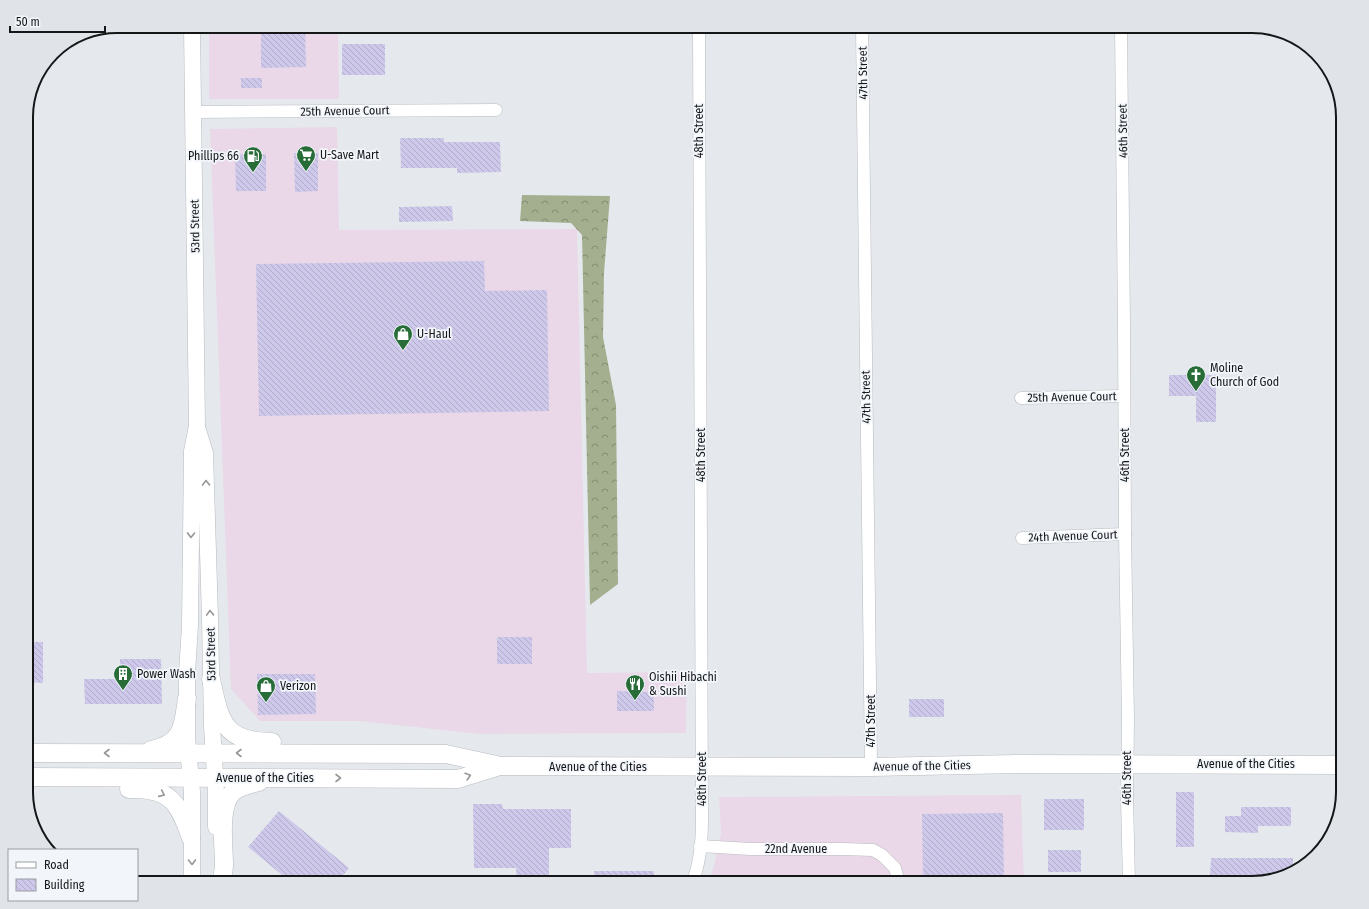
<svg xmlns="http://www.w3.org/2000/svg" width="1369" height="909" font-family="'Fira Sans Condensed',sans-serif">
<style>
.commercial{fill:#ead8e9}
.forest{fill:url(#forest-crowns)}
.building{fill:url(#building-back-hatch)}
.lines{fill:none;stroke-linecap:round;stroke-linejoin:round}
.minor-casing{stroke:#b7bbbf;stroke-width:13}
.tertiary-casing{stroke:#b7bbbf;stroke-width:17}
.secondary-casing{stroke:#b7bbbf;stroke-width:19}
.minor{stroke:#fff;stroke-width:12}
.tertiary{stroke:#fff;stroke-width:16}
.secondary{stroke:#fff;stroke-width:18}
.oneway{stroke:#969697}
.labels{text-anchor:middle;stroke-width:3.5;stroke-linejoin:round;paint-order:stroke}
.street-label{font-size:12px;fill:#151618;stroke:#f2f6fb}
.poi-label{font-size:12px;fill:#151618;stroke:#f2f6fb;text-anchor:start}
.rim{fill:none;stroke:#151618;stroke-width:2}
</style>
<defs>
<pattern id="forest-crowns" width="20" height="18" patternUnits="userSpaceOnUse"><rect width="20" height="18" fill="#a4af8f"/><path d="M2 6a3 3 0 1 1 6 0M12 15a3 3 0 1 1 6 0" fill="none" stroke="#848d74"/></pattern>
<pattern id="building-back-hatch" width="6" height="6" patternUnits="userSpaceOnUse"><rect width="6" height="6" fill="#cec9ea"/><path d="M-1 5l2 2M0 0l6 6M5-1l2 2" fill="none" stroke="#b0acc8"/></pattern>
</defs>
<rect width="100%" height="100%" fill="#e5e9ed"/>
<g class="commercial">
<path d="M209 26H338L339 99H209Z"/>
<path d="M337 127 339 230 577 229 587 673 687 672 686 733 480 734 359 721H260L231 689 210 129Z"/>
<path d="M1021 795 1024 883H708L714 866 721 833 719 797Z"/>
</g>
<path class="forest" d="M522 195 610 196 604 273 603 337 616 405 618 584 590 605 582 235 571 223 520 221Z"/>
<g class="building">
<path d="M261 26H305L306 67 261 68Z"/>
<rect x="342" y="44" width="43" height="31"/>
<rect x="241" y="78" width="21" height="10"/>
<path d="M400 138H444V142H500L501 172 457 173V168H401Z"/>
<path d="M294 153H318V191L295 192Z"/>
<path d="M235 154H266V191H236Z"/>
<path d="M452 206 453 221 399 222V207Z"/>
<path d="M484 261 485 291 547 290 549 411 259 416 256 264Z"/>
<path d="M1169 375H1216V422H1196V396H1169Z"/>
<rect x="497" y="637" width="35" height="27"/>
<path d="M26 642H43V683L26 682Z"/>
<path d="M120 659H161L162 704H85L84 679H120Z"/>
<path d="M257 674H315L316 714 258 715Z"/>
<path d="M617 691 654 692V711H617Z"/>
<rect x="909" y="699" width="35" height="18"/>
<rect x="1176" y="792" width="18" height="55"/>
<rect x="1044" y="799" width="40" height="31"/>
<path d="M473 804H502L503 809H571V848H549V883H517L516 868H474Z"/>
<path d="M1241 807H1291V826H1258V833L1225 832V816H1241Z"/>
<path d="M279 811 349 868 337 883H292L248 847Z"/>
<path d="M1003 813 1004 883H923L922 814Z"/>
<rect x="1048" y="850" width="33" height="22"/>
<path d="M1211 858H1293V872L1265 873V875H1210Z"/>
<rect x="594" y="871" width="60" height="12"/>
</g>
<g class="lines">
<defs>
<g id="minor">
<path d="M862 26 871 767"/>
<path d="M1121 26 1124 326 1125 534 1128 720 1127 798 1129 883"/>
<path d="M193 112 496 110"/>
<path d="M1021 398 1124 396"/>
<path d="M1022 538 1125 534"/>
<path d="M700 846 750 849H843L873 850 882 855 895 868 899 883"/>
<path d="M692 883C700 864 702 841 702 820L699 26"/>
</g>
<g id="tertiary">
<path d="M198 430 205 453 210 618 212 726 216 792V827"/>
<path d="M192 883V792L187 738V672L190 626 192 451 197 426 192 26"/>
</g>
<g id="secondary">
<path d="M211 679C220 721 223 742 272 742"/>
<path d="M151 750C184 743 183 726 187 698"/>
<path d="M26 753 446 754 501 766 871 767 1017 764 1343 765"/>
<path d="M26 777 458 779 500 766"/>
<path d="M129 789C170 788 178 801 191 838"/>
<path d="M221 883C222 877 224 871 224 865 224 846 218 806 233 792 240 786 250 784 259 782"/>
</g>
</defs>
<use href="#minor" class="minor-casing"/>
<use href="#tertiary" class="tertiary-casing"/>
<use href="#secondary" class="secondary-casing"/>
<use href="#minor" class="minor"/>
<use href="#tertiary" class="tertiary"/>
<use href="#secondary" class="secondary"/>
</g>
<defs><path id="oneway-chevron" d="M-2-3.5L2.5 0L-2 3.5" fill="none" stroke-width="1.6" stroke-linecap="round" stroke-linejoin="round"/></defs>
<g class="oneway">
<use href="#oneway-chevron" transform="translate(206 483) rotate(-92)"/>
<use href="#oneway-chevron" transform="translate(191 535) rotate(91)"/>
<use href="#oneway-chevron" transform="translate(210 613) rotate(-92)"/>
<use href="#oneway-chevron" transform="translate(107 753) rotate(180)"/>
<use href="#oneway-chevron" transform="translate(239 753) rotate(180)"/>
<use href="#oneway-chevron" transform="translate(468 776) rotate(-17)"/>
<use href="#oneway-chevron" transform="translate(338 778)"/>
<use href="#oneway-chevron" transform="translate(162 794) rotate(24)"/>
<use href="#oneway-chevron" transform="translate(192 862) rotate(89)"/>
</g>
<defs>
<symbol id="supermarket-pin" viewBox="-11 -11 22 30"><path d="M0 17L-7.5 6A9.5 9.5 0 1 1 7.5 6Z" fill="#286d38" stroke="#f2f6fb"/><path d="M-6-5.5h2.5l.6 2H6L4.5 2H-2.5L-4.4-4H-6ZM-1.5 3.2a1.3 1.3 0 1 0 .1 0ZM3 3.2a1.3 1.3 0 1 0 .1 0Z" fill="#fff"/></symbol>
<symbol id="fuel-pin" viewBox="-11 -11 22 30"><path d="M0 17L-7.5 6A9.5 9.5 0 1 1 7.5 6Z" fill="#286d38" stroke="#f2f6fb"/><path d="M-5.5-6h7V0h2V4h1.3V-2.5L3-4.5l.8-.8L6-3V5H2.5V1h-1V6h-7ZM-4.2-4.7v3.2H.2V-4.7Z" fill="#fff"/></symbol>
<symbol id="shop-pin" viewBox="-11 -11 22 30"><path d="M0 17L-7.5 6A9.5 9.5 0 1 1 7.5 6Z" fill="#286d38" stroke="#f2f6fb"/><path d="M-5-2.5h2.3a2.7 3.5 0 0 1 5.4 0H5L5.5 6h-11ZM-1.5-2.5h3a1.5 2.3 0 0 0-3 0Z" fill="#fff"/></symbol>
<symbol id="church-pin" viewBox="-11 -11 22 30"><path d="M0 17L-7.5 6A9.5 9.5 0 1 1 7.5 6Z" fill="#286d38" stroke="#f2f6fb"/><path d="M-1.2-6h2.4v3.5h3.3v2.4h-3.3V6h-2.4V-.1h-3.3v-2.4h3.3Z" fill="#fff"/></symbol>
<symbol id="building-pin" viewBox="-11 -11 22 30"><path d="M0 17L-7.5 6A9.5 9.5 0 1 1 7.5 6Z" fill="#286d38" stroke="#f2f6fb"/><path d="M-4-6H4V6H1V3H-1V6H-4ZM-2.5-4.3h1.7v1.8h-1.7ZM.8-4.3h1.7v1.8H.8ZM-2.5-1h1.7V.8h-1.7ZM.8-1h1.7V.8H.8Z" fill="#fff"/></symbol>
<symbol id="restaurant-pin" viewBox="-11 -11 22 30"><path d="M0 17L-7.5 6A9.5 9.5 0 1 1 7.5 6Z" fill="#286d38" stroke="#f2f6fb"/><path d="M-5-6h1v4h1v-4h1v4h1v-4h1v5L-1.5 .5V6h-2V.5L-5-1ZM5-6V6H3V1.5H1.5Q1.5-4 5-6Z" fill="#fff"/></symbol>
</defs>
<g fill-rule="evenodd">
<use href="#supermarket-pin" x="295" y="144" width="22" height="30"/>
<use href="#fuel-pin" x="242" y="145" width="22" height="30"/>
<use href="#shop-pin" x="392" y="323" width="22" height="30"/>
<use href="#church-pin" x="1185" y="364" width="22" height="30"/>
<use href="#building-pin" x="112" y="663" width="22" height="30"/>
<use href="#restaurant-pin" x="624" y="673" width="22" height="30"/>
<use href="#shop-pin" x="255" y="675" width="22" height="30"/>
</g>
<g class="labels">
<g class="street-label">
<text transform="translate(863 73) rotate(-91)" y="4">47th Street</text>
<text transform="translate(345 111) rotate(-1)" y="4">25th Avenue Court</text>
<text transform="translate(699 131) rotate(-90)" y="4">48th Street</text>
<text transform="translate(1123 131) rotate(-91)" y="4">46th Street</text>
<text transform="translate(195 226) rotate(-91)" y="4">53rd Street</text>
<text transform="translate(866 397) rotate(-91)" y="4">47th Street</text>
<text transform="translate(1072 397) rotate(-1)" y="4">25th Avenue Court</text>
<text transform="translate(701 455) rotate(-90)" y="4">48th Street</text>
<text transform="translate(1125 455) rotate(-90)" y="4">46th Street</text>
<text transform="translate(1073 536) rotate(-2)" y="4">24th Avenue Court</text>
<text transform="translate(211 654) rotate(-91)" y="4">53rd Street</text>
<text transform="translate(871 721) rotate(-90)" y="4">47th Street</text>
<text x="1246" y="768">Avenue of the Cities</text>
<text transform="translate(922 766) rotate(-1)" y="4">Avenue of the Cities</text>
<text x="598" y="771">Avenue of the Cities</text>
<text x="265" y="782">Avenue of the Cities</text>
<text transform="translate(1127 778) rotate(-90)" y="4">46th Street</text>
<text transform="translate(702 779) rotate(-90)" y="4">48th Street</text>
<text x="796" y="853">22nd Avenue</text>
</g>
<g class="poi-label">
<text x="320" y="159">U-Save Mart</text>
<text x="239" y="160" text-anchor="end">Phillips 66</text>
<text x="417" y="338">U-Haul</text>
<text x="1210" y="372">Moline<tspan x="1210" dy="14">Church of God</tspan></text>
<text x="137" y="678">Power Wash</text>
<text x="649" y="681">Oishii Hibachi<tspan x="649" dy="14">&amp; Sushi</tspan></text>
<text x="280" y="690">Verizon</text>
</g>
</g>
<path d="M0 0H1369V909H0ZM117 33H1252A84 84 0 0 1 1336 117V792A84 84 0 0 1 1252 876H117A84 84 0 0 1 33 792V117A84 84 0 0 1 117 33Z" fill="#e0e4e9" fill-rule="evenodd"/>
<path class="rim" d="M117 33H1252A84 84 0 0 1 1336 117V792A84 84 0 0 1 1252 876H117A84 84 0 0 1 33 792V117A84 84 0 0 1 117 33Z"/>
<rect x="8" y="849" width="130" height="52" fill="#f2f6fb" stroke="#9a9ca0"/>
<rect x="16" y="862" width="20" height="6" fill="#ffffff" stroke="#9a9ca0"/>
<text x="44" y="869" font-size="12" fill="#151618">Road</text>
<rect x="16" y="879" width="20" height="12" fill="url(#building-back-hatch)" stroke="#9a9ca0"/>
<text x="44" y="889" font-size="12" fill="#151618">Building</text>
<path d="M10 26v6h95v-6" fill="none" stroke="#151618" stroke-width="2"/>
<text x="16" y="26" font-size="12" fill="#151618" stroke="#f2f6fb" stroke-width="3" paint-order="stroke">50 m</text>
</svg>
